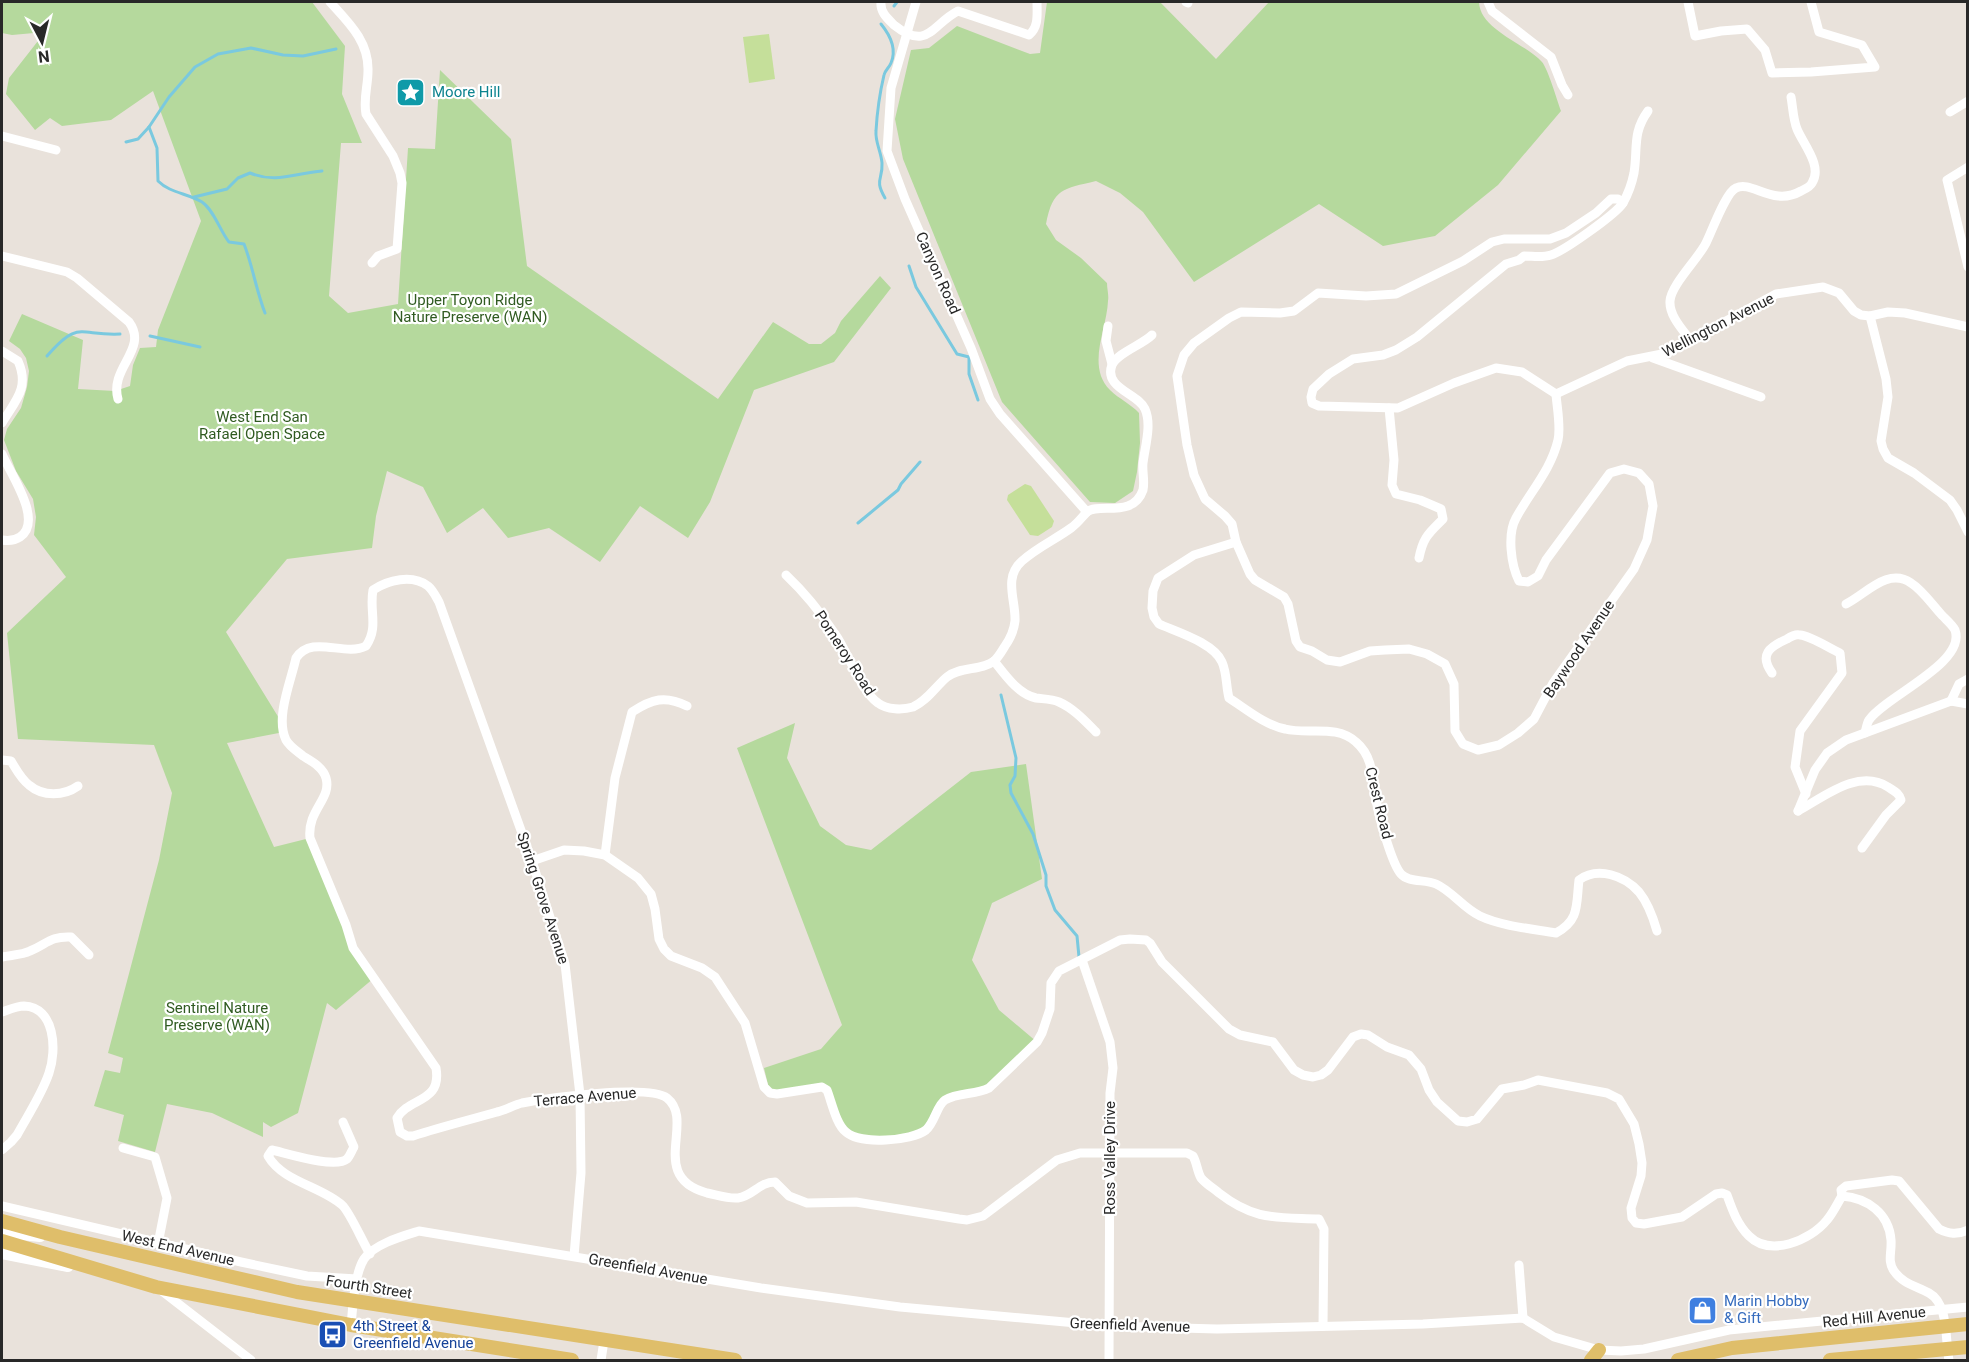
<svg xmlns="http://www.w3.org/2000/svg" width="1969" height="1362" font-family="Roboto,sans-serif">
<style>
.green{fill:#b5d99d}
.pitch{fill:#c5df9a}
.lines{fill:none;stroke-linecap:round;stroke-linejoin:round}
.stream{stroke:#7ac9df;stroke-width:3}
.street{stroke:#fff;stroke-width:9}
.secondary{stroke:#fff;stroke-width:12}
.primary{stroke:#dfbe6a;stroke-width:14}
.labels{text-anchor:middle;stroke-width:4.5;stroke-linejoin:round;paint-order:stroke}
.culture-label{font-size:15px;fill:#0d838f;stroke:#fff;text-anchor:start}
.street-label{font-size:15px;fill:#282828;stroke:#fff}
.park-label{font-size:15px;fill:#305b21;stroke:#fff}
.shop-label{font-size:15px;fill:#366cbe;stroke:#fff;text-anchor:start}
.transit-label{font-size:15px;fill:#164399;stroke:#fff;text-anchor:start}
</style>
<rect width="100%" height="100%" fill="#e9e2db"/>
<g class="green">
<path d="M2 2H312L345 46 342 94 362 143H341L329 296 348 313 398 304 408 148 435 149 440 70 511 139 527 266 718 399 773 322 809 344H821L835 333 841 321 880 276 891 288 834 362 754 390 710 502 688 538 640 506 600 562 549 528 508 538 483 508 447 533 423 487 387 471 376 516 372 548 287 559 226 632 282 723 284 732 227 743 274 847 310 838 353 948 374 978 336 1010 327 1003 298 1113 271 1127 263 1122V1137L212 1113 167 1104 155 1152 118 1141 124 1115 94 1106 105 1070 120 1073 123 1058 108 1053 159 860 172 793 154 745 18 739 7 633 66 577 34 535 36 517 33 499 16 471 4 440 7 429 21 408 27 387 29 371 26 358 20 349 9 341 22 314 83 340 78 389 115 391 130 386 133 365 140 348 156 347 158 330 201 221 153 91 111 120 62 126 50 118 35 130 6 94 9 78 45 32 12 35 2 33Z"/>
<path d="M1047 2H1160L1216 59 1269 2H1479C1480 30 1525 43 1542 62 1548 69 1557 100 1561 111L1498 185 1435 236 1383 246 1319 204 1194 282 1143 212 1120 193 1096 181C1063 189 1053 188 1046 224L1056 240 1081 258 1107 283C1107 289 1109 295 1108 301 1107 329 1086 366 1110 390 1119 399 1131 404 1139 413L1140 443 1137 472 1133 491 1115 503 1090 502 1002 402 903 159 895 119 911 50 929 48 957 26 1030 54 1040 53Z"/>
<path d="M795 723 787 758 820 826 846 845 871 850 971 772 1026 764 1042 879 992 903 972 960 999 1010 1037 1042 981 1092 949 1098 932 1124 898 1139 847 1133 827 1091 770 1093 764 1068 821 1049 842 1025 737 748Z"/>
</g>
<g class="pitch">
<path d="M769 34 775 79 749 83 743 37Z"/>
<path d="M1025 484 1031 486 1054 521 1052 527 1038 536 1030 535 1007 500 1008 495Z"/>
</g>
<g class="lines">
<g class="stream">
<path d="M894 6 897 2"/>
<path d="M881 24C890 35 897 49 891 63 889 68 885 70 884 75 880 92 877 113 876 131 875 142 881 151 882 163 883 180 874 179 885 198"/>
<path d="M149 127 157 148 158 181C170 193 187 193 202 202 214 210 220 231 229 242L244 244C253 267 256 290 265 313"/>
<path d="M126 142 138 139 149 127 169 97 195 67 218 54 251 48 283 55 303 56 336 49"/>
<path d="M194 197 227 189 238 178 250 173C277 184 295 173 322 171"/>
<path d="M909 266 916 287 957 354 969 357V374L978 400"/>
<path d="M150 336 200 347"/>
<path d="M47 356C79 319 79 336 120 334"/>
<path d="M858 523 898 490 901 484 920 462"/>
<path d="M1001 695 1016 758 1015 776 1010 785 1011 793 1033 834 1046 875V886L1055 910 1077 936 1079 957"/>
</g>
<g class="street">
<path d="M330 2C348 22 369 41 368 71 368 86 363 99 366 114L393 156 400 173 402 183 397 249 378 256 372 263"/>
<path d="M881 2C880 12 887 18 894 25 928 52 932 24 958 11L1029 35C1039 27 1037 14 1037 2"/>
<path d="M916 2 891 88 887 151 905 199 971 348 990 399 1000 414 1087 512"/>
<path d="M1186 2 1188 3"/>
<path d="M1488 2 1492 11 1551 57 1562 85 1568 95"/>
<path d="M1688 2 1695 36 1721 31 1747 29 1765 50 1772 73 1811 72 1875 67 1862 45 1819 32 1811 2"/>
<path d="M1648 111C1632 133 1638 148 1634 173 1632 183 1628 194 1623 203 1616 214 1564 251 1551 255 1542 258 1533 256 1524 256L1519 260 1506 264 1417 337 1396 350 1383 355 1353 359 1329 374 1313 389 1311 397 1312 403 1319 406 1398 408 1454 383 1496 368 1522 372 1556 394 1627 361 1667 353 1776 294 1823 287 1839 293 1854 311 1861 315 1870 316 1888 312 1905 313 1968 327"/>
<path d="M1950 112 1968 101"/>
<path d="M2 136 56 150"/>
<path d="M1968 167 1947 180 1968 267"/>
<path d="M2 256 67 272 77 278 129 322C149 349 109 368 118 399"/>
<path d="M1870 316 1886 379 1888 397 1881 441 1883 449 1888 458 1914 473 1950 500 1957 510 1968 532"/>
<path d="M1108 326 1106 341 1112 364"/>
<path d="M1691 341C1683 330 1669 316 1670 301 1671 285 1698 259 1706 243 1712 231 1726 192 1736 188 1752 180 1773 207 1801 191 1805 189 1810 187 1812 183 1823 166 1803 144 1797 129 1793 119 1793 108 1791 97"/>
<path d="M2 351 18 361C30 388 15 401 2 423"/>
<path d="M1653 358 1761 397"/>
<path d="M1556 394C1557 408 1561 427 1558 440 1551 470 1530 492 1516 518 1507 534 1511 565 1519 581L1528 582 1538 576 1546 560 1610 473 1624 469 1639 473 1649 484 1653 506 1647 540 1634 569 1553 683 1534 719 1518 733 1499 745 1478 750 1463 744 1455 731 1454 684 1445 664 1427 654 1409 649 1385 650 1370 651 1340 662 1327 660 1312 651 1300 647 1296 641 1288 604 1284 597 1255 580 1250 574 1236 542 1232 524 1225 516 1205 499 1194 475 1187 445 1177 376 1184 355 1194 343 1229 318 1241 312 1280 313 1294 311 1318 293 1366 296 1396 294 1463 261 1492 242 1504 239H1550L1566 233 1596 213 1611 199H1618L1623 203"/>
<path d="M1389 408 1394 460 1392 485 1396 494 1420 500 1441 509 1443 519C1429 533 1423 537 1419 558"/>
<path d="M2 454C10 473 44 521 20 537 14 541 8 541 2 540"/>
<path d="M1236 542 1194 555 1158 578 1153 591 1152 608 1154 617 1159 624C1177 632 1214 643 1222 662 1227 673 1226 687 1229 698 1246 709 1265 725 1285 729 1309 735 1336 724 1356 742 1375 758 1372 783 1377 805 1380 820 1392 864 1401 874 1409 883 1425 879 1436 884 1452 891 1463 908 1480 916 1501 926 1533 929 1556 933 1580 920 1576 905 1579 880 1598 866 1625 876 1639 892 1648 903 1653 917 1657 931"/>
<path d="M786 575C804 592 821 613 835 634 848 652 860 690 878 703 887 710 903 710 913 707 927 701 936 686 947 677 961 666 981 671 994 661 998 658 1002 651 1005 646 1010 639 1014 630 1015 621 1016 600 1003 578 1022 561 1036 548 1056 539 1071 528 1078 523 1082 517 1087 512 1099 502 1133 519 1143 490 1145 481 1142 472 1143 463 1145 446 1152 425 1145 409 1139 394 1103 388 1112 365 1117 353 1142 345 1152 335"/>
<path d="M1846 604C1866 594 1888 567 1911 583 1922 590 1931 603 1940 613 1944 618 1952 624 1955 630 1967 663 1884 697 1869 720 1867 723 1866 729 1865 733"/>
<path d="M994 661C1005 675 1018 694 1036 698 1044 699 1052 699 1059 702 1073 708 1085 721 1096 732"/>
<path d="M1772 673C1759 655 1769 647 1787 639 1790 637 1796 634 1800 635 1811 636 1829 648 1840 653L1842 673 1800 731 1795 767 1806 794"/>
<path d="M1951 701 1959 684 1968 679"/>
<path d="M1951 701 1968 704"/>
<path d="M2 760 11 761C16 769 21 779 29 785 43 797 64 796 78 786"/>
<path d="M1798 811 1815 770 1827 753 1846 740 1951 701"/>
<path d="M1798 811C1824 797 1858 768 1888 787 1894 791 1899 793 1901 800L1886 815 1862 848"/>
<path d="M605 855 615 778 632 712C652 699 665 695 687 706"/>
<path d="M532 861 564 850 584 851 605 855 638 878 651 894 655 909 659 939 664 949 671 956 702 968 715 977 745 1023 764 1087 770 1093 777 1094 822 1087 827 1090C832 1103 836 1124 846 1132 860 1145 911 1141 926 1130 935 1122 937 1105 945 1100 958 1092 976 1095 989 1088L1037 1042 1042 1033 1050 1009 1051 983 1059 971 1120 940 1130 939 1146 940 1150 943 1162 962 1229 1029 1240 1035 1273 1042 1294 1070 1303 1075 1313 1077 1321 1075 1328 1070 1353 1037 1361 1034 1368 1035 1387 1047 1409 1055 1421 1069 1429 1090 1437 1102 1458 1121 1467 1122 1477 1119 1502 1089 1524 1085 1538 1080 1607 1093 1619 1099 1634 1124 1639 1144 1642 1163 1641 1176 1631 1208 1632 1218 1636 1223 1644 1224 1682 1217 1716 1194 1722 1193 1727 1195C1732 1209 1737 1224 1749 1236 1770 1257 1810 1241 1827 1220 1833 1213 1837 1204 1842 1196 1867 1198 1889 1213 1891 1240 1892 1252 1887 1261 1894 1271 1903 1284 1916 1286 1929 1293 1949 1304 1945 1340 1949 1360"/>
<path d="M2 957C11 955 22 955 30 951 47 944 50 936 71 937L89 955"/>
<path d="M1082 960 1110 1042 1113 1068 1110 1093 1109 1360"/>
<path d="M2 1012C8 1010 17 1006 24 1006 55 1007 57 1050 49 1073 42 1094 28 1115 17 1135L11 1142 2 1150"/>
<path d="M343 1122 354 1147C352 1150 350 1156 347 1159 335 1169 286 1153 272 1150L268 1156C283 1182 321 1186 342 1205 350 1212 363 1243 370 1254"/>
<path d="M123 1148 155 1157 167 1198 158 1244"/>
<path d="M1842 1196 1841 1190 1846 1186 1892 1180 1899 1181 1939 1229C1949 1234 1957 1235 1968 1230"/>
<path d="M2 1206 241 1262 307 1276 357 1279"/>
<path d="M574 1256 581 1173 580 1095 565 964 532 861 439 602C436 597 433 590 428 586 412 574 388 580 373 590 369 611 379 627 366 646 344 657 312 634 296 658 291 681 275 718 286 740 290 747 297 751 303 756 311 761 323 767 326 778 332 799 307 810 310 838L346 925 353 948 436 1068C442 1103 409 1097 397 1118L400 1132 407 1136H413C441 1127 469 1120 497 1112 506 1110 514 1105 522 1103 547 1098 649 1084 667 1098 696 1121 647 1177 707 1193 717 1195 728 1199 738 1198 753 1196 759 1182 775 1182L789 1196 807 1203 856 1202 959 1219 967 1220 983 1216 1057 1160 1080 1153H1187L1193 1156C1197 1163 1197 1171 1201 1178 1206 1184 1213 1188 1219 1193 1255 1221 1276 1217 1319 1219L1324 1229 1323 1326"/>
<path d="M1519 1265 1523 1318"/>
<path d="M158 1288 251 1360"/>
<path d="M351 1325C353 1307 354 1275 364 1259 374 1244 403 1236 419 1231L761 1288 900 1307 1109 1326 1217 1329 1423 1324 1523 1318 1554 1337 1599 1350 1621 1351 1644 1349 1729 1330 1968 1307"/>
<path d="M601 1360 604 1341"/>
</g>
<g class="secondary">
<path d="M2 1232 40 1236"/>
<path d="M2 1253 68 1266"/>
</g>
<g class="primary">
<path d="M2 1221 60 1237 297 1292 735 1360"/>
<path d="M2 1241 156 1287 351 1325 572 1360"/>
<path d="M1591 1360 1599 1350"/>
<path d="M1678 1360 1732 1348 1968 1324"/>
<path d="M1830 1360 1968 1347"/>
</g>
</g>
<defs>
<symbol id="sight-square" viewBox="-11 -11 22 22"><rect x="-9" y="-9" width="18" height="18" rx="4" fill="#0f9aa8" stroke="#fff"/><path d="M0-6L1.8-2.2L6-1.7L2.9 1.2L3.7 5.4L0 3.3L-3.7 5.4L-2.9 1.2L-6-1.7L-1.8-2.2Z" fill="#fff"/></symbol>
<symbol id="shop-square" viewBox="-11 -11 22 22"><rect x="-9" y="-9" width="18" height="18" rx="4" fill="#3f7fe0" stroke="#fff"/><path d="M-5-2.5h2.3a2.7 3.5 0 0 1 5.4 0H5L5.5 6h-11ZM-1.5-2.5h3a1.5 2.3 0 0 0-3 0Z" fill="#fff"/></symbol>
<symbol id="bus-square" viewBox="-11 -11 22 22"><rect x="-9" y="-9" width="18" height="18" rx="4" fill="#1a4fb4" stroke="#fff"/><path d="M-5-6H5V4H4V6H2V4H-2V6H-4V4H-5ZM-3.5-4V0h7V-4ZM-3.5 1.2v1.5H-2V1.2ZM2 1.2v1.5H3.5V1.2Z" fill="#fff"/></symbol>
</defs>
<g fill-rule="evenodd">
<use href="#sight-square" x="394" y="76" width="33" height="33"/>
<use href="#shop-square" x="1686" y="1294" width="33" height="33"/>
<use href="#bus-square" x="316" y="1318" width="33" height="33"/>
</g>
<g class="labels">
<g class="culture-label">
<text x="432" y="97">Moore Hill</text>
</g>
<g class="street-label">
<text transform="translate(938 273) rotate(66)" y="5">Canyon Road</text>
<text transform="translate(1718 325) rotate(-27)" y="5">Wellington Avenue</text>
<text transform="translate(1579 649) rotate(-56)" y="5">Baywood Avenue</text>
<text transform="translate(845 653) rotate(57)" y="5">Pomeroy Road</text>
<text transform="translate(1379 803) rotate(76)" y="5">Crest Road</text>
<text transform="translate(543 898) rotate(72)" y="5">Spring Grove Avenue</text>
<text transform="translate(585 1097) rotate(-5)" y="5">Terrace Avenue</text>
<text transform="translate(1110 1158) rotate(-90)" y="5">Ross Valley Drive</text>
<text transform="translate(178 1248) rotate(13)" y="5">West End Avenue</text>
<text transform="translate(648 1269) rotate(10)" y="5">Greenfield Avenue</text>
<text transform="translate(369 1287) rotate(9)" y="5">Fourth Street</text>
<text transform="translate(1874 1317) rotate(-6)" y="5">Red Hill Avenue</text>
<text transform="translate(1130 1325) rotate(2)" y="5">Greenfield Avenue</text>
</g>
<g class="park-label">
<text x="470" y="305">Upper Toyon Ridge<tspan x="470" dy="17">Nature Preserve (WAN)</tspan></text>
<text x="262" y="422">West End San<tspan x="262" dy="17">Rafael Open Space</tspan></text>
<text x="217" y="1013">Sentinel Nature<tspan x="217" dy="17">Preserve (WAN)</tspan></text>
</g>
<g class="shop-label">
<text x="1724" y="1306">Marin Hobby<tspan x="1724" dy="17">&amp; Gift</tspan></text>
</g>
<g class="transit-label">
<text x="353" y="1331">4th Street &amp;<tspan x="353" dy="17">Greenfield Avenue</tspan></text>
</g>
</g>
<rect width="1969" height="1362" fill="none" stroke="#282828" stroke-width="6"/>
<g transform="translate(42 42) rotate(173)" stroke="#ffffff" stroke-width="4.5" paint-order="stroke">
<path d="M0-4.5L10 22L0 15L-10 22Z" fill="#282828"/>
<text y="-9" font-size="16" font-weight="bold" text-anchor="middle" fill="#282828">N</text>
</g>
</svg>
